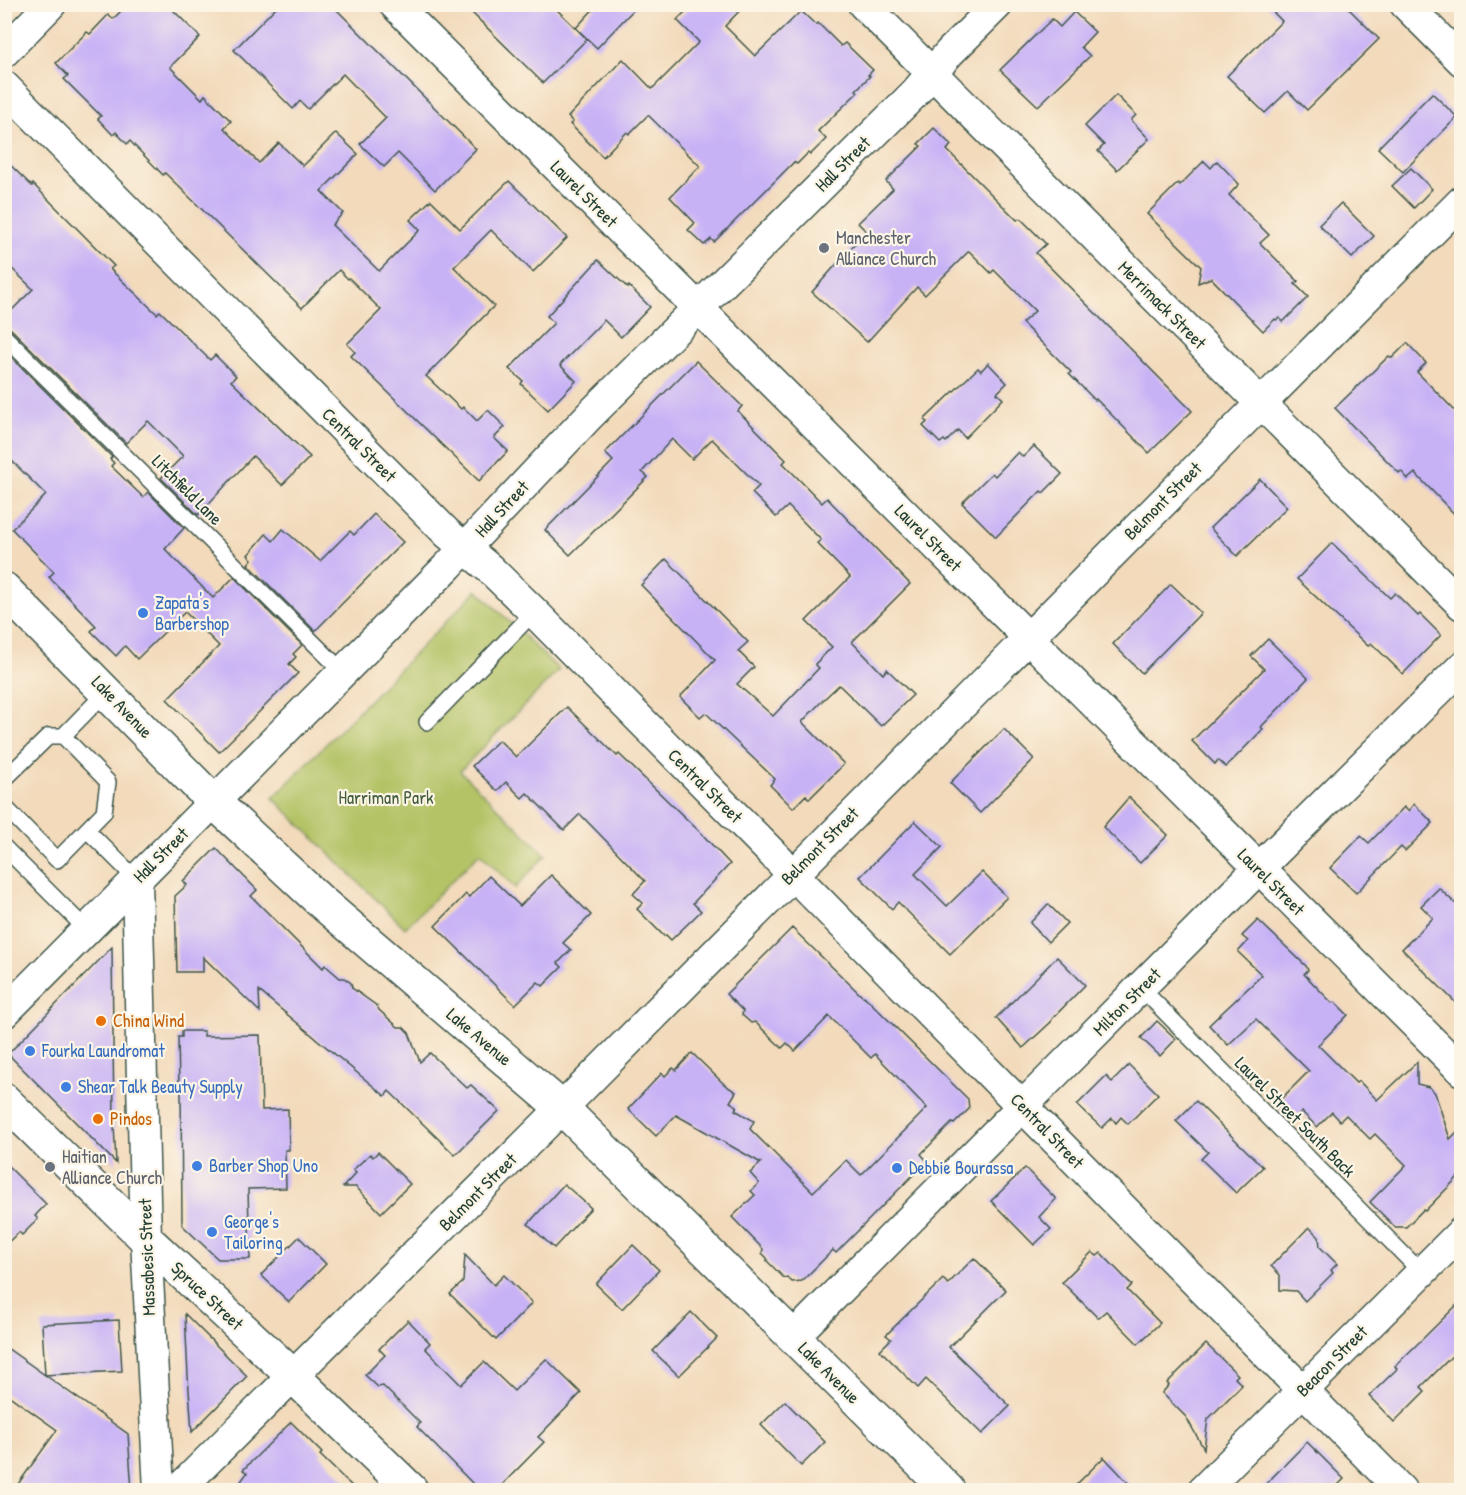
<svg xmlns="http://www.w3.org/2000/svg" width="1466" height="1495" font-family="'Patrick Hand',sans-serif">
<style>
.park{fill:#b4c366;stroke:#6a804d;stroke-width:1.5}
.building{fill:#c8b2f6}
.lines{fill:none;stroke-linecap:round;stroke-linejoin:round}
.service-casing{stroke:#3f5548;stroke-width:18}
.minor-casing{stroke:#3f5548;stroke-width:33}
.tertiary-casing{stroke:#3f5548;stroke-width:36}
.service{stroke:#fff;stroke-width:15}
.minor{stroke:#fff;stroke-width:30}
.tertiary{stroke:#fff;stroke-width:33}
.worship-dot{fill:#6b7280;stroke:#fcf5e5;stroke-width:2}
.shop-dot{fill:#3f7fe0;stroke:#fcf5e5;stroke-width:2}
.food-dot{fill:#e8710a;stroke:#fcf5e5;stroke-width:2}
.labels{text-anchor:middle;stroke-width:4.5;stroke-linejoin:round;paint-order:stroke}
.street-label{font-size:18px;fill:#1f3d34;stroke:#fcf5e5}
.worship-label{font-size:18px;fill:#5b616d;stroke:#fcf5e5;text-anchor:start}
.shop-label{font-size:18px;fill:#366cbe;stroke:#fcf5e5;text-anchor:start}
.park-label{font-size:18px;fill:#445e40;stroke:#fcf5e5}
.food-label{font-size:18px;fill:#c56008;stroke:#fcf5e5;text-anchor:start}
</style>
<rect width="100%" height="100%" fill="#fcf5e5"/>
<filter id="ink" filterUnits="userSpaceOnUse"><feTurbulence type="fractalNoise" baseFrequency=".0167" numOctaves="2"/><feDisplacementMap in="SourceGraphic" scale="12" xChannelSelector="R" yChannelSelector="G"/><feConvolveMatrix kernelMatrix="1 2 1 2 8 2 1 2 1" color-interpolation-filters="sRGB"/></filter>
<filter id="wash" filterUnits="userSpaceOnUse"><feTurbulence type="fractalNoise" baseFrequency=".008" numOctaves="4" result="noise"/><feDisplacementMap in="SourceGraphic" scale="24" xChannelSelector="R" yChannelSelector="G"/><feGaussianBlur stdDeviation="1.35" result="paint"/><feColorMatrix in="noise" values="0 0 0 0 0 0 0 0 0 0 0 0 0 0 0 0 0 1.4 0 .05"/><feComposite in="paint" operator="in"/></filter>
<g filter="url(#wash)">
<rect width="100%" height="100%" fill="#f2dabb"/>
<path class="park" d="M477 590 559 670 460 771 546 855 515 888 480 853 405 928 273 798Z"/>
<g id="blocks">
<g class="building">
<path d="M128 4H167L200 37 170 67 202 99 205 95 231 121 224 128 259 163 279 143 303 166 336 133 358 154 321 191 343 213 332 225 379 271 420 230 410 220 431 200 460 229 509 181 567 238 533 272 491 230 454 267 494 306 426 376 461 409 463 407 477 421 488 410 505 427 494 438 508 451 479 481 351 356 355 352 347 344 381 310 349 278 348 279 339 270 302 308 165 173 163 175 130 141 127 144 116 132 113 135 98 119 101 116 64 79 68 76 56 63 87 32 90 34 108 15 113 19Z"/>
<path d="M279 4H331L476 149 435 190 398 153 384 167 360 144 386 118 343 74 308 109 300 101 293 109 234 50Z"/>
<path d="M463 4H551L587 39 543 83Z"/>
<path d="M598 4H639L597 48 576 28Z"/>
<path d="M693 4H746L725 26 755 56 801 11 816 25 818 23 841 46 845 43 873 70 868 75 870 76 856 90 858 92 818 131 826 139 810 155 808 153 797 164 794 162 714 242 711 239 704 245 688 230 695 223 670 197 700 166 648 115 629 134 627 132 603 157 570 124 573 122 568 117 623 59 652 89 699 42 677 20Z"/>
<path d="M1265 4H1344L1379 39 1307 110 1288 91 1265 113 1227 76 1282 21Z"/>
<path d="M1074 12 1095 32 1081 47 1090 56 1038 106 1000 70 1052 19 1060 27Z"/>
<path d="M1432 93 1457 117 1403 172 1378 148Z"/>
<path d="M1116 95 1136 115 1131 120 1149 139 1117 170 1098 151 1104 145 1085 126Z"/>
<path d="M934 128 951 145 947 150 1017 220 1020 218 1046 244 1036 253 1192 411 1149 453 1096 399 1095 400 1069 374 1071 372 1022 323 1035 311 994 270 991 273 969 251 925 295 917 287 867 342 812 292 866 231 858 223 893 189 886 181 921 146 918 144Z"/>
<path d="M4 159 32 186 33 184 114 266 110 269 157 314 160 311 210 360 215 355 236 376 231 381 310 457 282 485 253 456 198 515 161 478 183 456 148 421 126 443 11 329 4 327V318L33 289 4 261Z"/>
<path d="M1204 161 1211 168 1217 161 1239 184 1229 195 1269 235 1260 243 1298 281 1295 284 1308 297 1283 322 1279 318 1276 320 1275 319 1263 331 1211 278 1198 283 1201 267 1147 214 1178 183 1180 185Z"/>
<path d="M1411 168 1432 189 1414 208 1392 186Z"/>
<path d="M1341 203 1374 236 1352 258 1319 225Z"/>
<path d="M598 260 628 288 629 286 650 307 621 337 604 320 560 365 576 381 548 410 521 384 523 381 509 369 554 323 547 316Z"/>
<path d="M1407 343 1426 363 1417 372 1461 417V521L1415 473 1408 479 1401 471 1399 473 1335 408 1389 356 1392 358Z"/>
<path d="M4 350 112 457 110 459 114 463 111 466 143 497 148 492 184 528 165 549 213 598 234 577 302 645 293 654 296 657 289 664 298 673 219 752 167 699 219 646 185 612 137 659 125 646 116 656 91 631 96 626 49 577 54 572 12 529 46 495 4 453Z"/>
<path d="M696 361 742 406 738 411 786 460 783 463 822 503 827 498 910 584 852 642 883 674 887 669 913 695 881 726 839 685 822 701 802 722 844 764 809 799 806 795 793 808 770 785 775 779 707 714 705 713 700 717 680 697 715 660 641 585 666 559 748 642 738 651 754 667 737 684 773 716 819 668 815 664 832 647 806 621 850 577 817 543 821 540 788 506 776 517 752 493 759 486 712 439 692 459 672 439 642 472 648 477 570 555 545 530 613 461 605 453Z"/>
<path d="M988 363 1007 383 997 393 1003 399 965 438 958 430 946 442 944 440 940 443 923 426 927 422 924 420 978 368 981 371Z"/>
<path d="M1034 446 1062 474 1043 493 1041 491 996 537 962 503 992 473 995 476 1018 452 1023 457Z"/>
<path d="M1260 479 1287 507 1237 556 1210 528Z"/>
<path d="M374 514 403 542 315 631 248 564 252 559 248 555 266 534 273 541 283 529 320 561 350 531 354 535Z"/>
<path d="M1332 543 1390 598 1395 593 1418 616 1420 614 1441 635 1403 674 1371 643 1368 646 1297 579Z"/>
<path d="M1171 584 1201 613 1142 673 1113 644Z"/>
<path d="M1268 639 1308 678 1261 727 1263 729 1226 767 1218 760 1215 764 1192 741 1264 669 1251 656Z"/>
<path d="M567 707 617 756 619 754 701 833 730 864 693 903 701 911 671 940 666 935 664 936 637 909 643 903 633 894 645 881 580 814 564 830 527 793 522 798 506 782 497 791 472 766 499 740 516 757Z"/>
<path d="M1004 729 1034 759 980 813 950 783Z"/>
<path d="M1129 797 1168 835 1140 863 1103 827Z"/>
<path d="M1414 804 1433 823 1405 851 1401 847 1356 893 1330 868 1361 836 1369 843 1404 807 1408 811Z"/>
<path d="M915 821 942 847 915 874 947 906 982 872 1007 897 950 954 898 902 892 909 860 877Z"/>
<path d="M216 848 257 890 251 896 323 968 325 965 340 978H344L351 983 352 988 377 1006 379 1010 398 1027H403L409 1033 420 1062 430 1053 467 1088 471 1085 499 1111 455 1155 389 1091 385 1096 259 991 260 1012 203 957V972H177L175 896 187 885 183 881Z"/>
<path d="M551 875 591 915 563 943 571 950 558 963 562 967 543 986 538 982 515 1005 435 926 466 894 469 897 489 876 520 906Z"/>
<path d="M1439 888 1461 909V1008L1402 949 1433 918 1421 906Z"/>
<path d="M1048 904 1067 923 1048 942 1030 923Z"/>
<path d="M1258 920 1306 966 1308 970 1304 974 1332 1003 1335 1002 1348 1015 1318 1045 1356 1083 1359 1081 1377 1100 1417 1062V1084L1429 1087 1435 1093 1450 1139 1461 1128V1174L1425 1211 1423 1210 1406 1227H1395L1370 1202 1406 1165 1375 1134 1370 1139 1346 1115 1340 1121 1332 1112 1317 1127 1302 1112 1292 1121 1275 1105 1309 1071 1256 1019 1228 1045 1209 1025 1262 975 1238 952 1248 941 1242 936Z"/>
<path d="M792 928 863 997 864 996 968 1099 969 1109 954 1124 952 1123 921 1154 927 1161 836 1253 833 1250 802 1281 792 1282 787 1277 784 1278 767 1261V1258L762 1253 763 1249 732 1217 755 1195 751 1191 759 1183 750 1173 761 1163 676 1115 656 1136 628 1109 662 1073 665 1076 673 1068 676 1070 692 1053 725 1085 736 1092 730 1102 737 1106 735 1110 754 1121 750 1129 813 1192 846 1160 861 1175 927 1108 875 1054 871 1058 829 1016 795 1051 787 1043 782 1048 755 1022 751 1023 742 1015 743 1011 726 994Z"/>
<path d="M112 947 114 1125 116 1163 8 1054Z"/>
<path d="M1057 957 1085 985 1052 1019 1051 1022 1023 1048 996 1018Z"/>
<path d="M1157 1021 1176 1039 1160 1056 1141 1038Z"/>
<path d="M182 1031H204V1036L260 1035 262 1110 288 1109 289 1150H285L286 1188 248 1189 250 1259H218L182 1225 181 1087H179L178 1037H182Z"/>
<path d="M1129 1065 1158 1094 1128 1124 1121 1117 1116 1123 1112 1118 1102 1128 1077 1105 1106 1076 1112 1082Z"/>
<path d="M1196 1101 1263 1167 1236 1193 1201 1159 1208 1152 1176 1121Z"/>
<path d="M378 1152 410 1184 381 1213 356 1187H343L356 1173 353 1170 370 1154 373 1157Z"/>
<path d="M4 1162 46 1204 35 1216 38 1219 22 1235 19 1232 4 1246Z"/>
<path d="M1025 1168 1056 1199 1039 1217 1051 1229 1034 1245 991 1201Z"/>
<path d="M564 1184 591 1208 554 1248 528 1224Z"/>
<path d="M1309 1227 1319 1237 1320 1247 1337 1264 1331 1270 1333 1273 1305 1301 1296 1291 1280 1290V1275L1271 1266Z"/>
<path d="M299 1237 326 1264 289 1302 261 1275Z"/>
<path d="M633 1245 659 1270 622 1309 596 1284Z"/>
<path d="M1092 1252 1097 1256 1101 1253 1132 1285 1127 1290 1160 1323 1138 1344 1106 1311 1098 1318 1062 1282Z"/>
<path d="M465 1255 494 1285 504 1275 532 1303 496 1340 450 1294 463 1282Z"/>
<path d="M974 1258 1006 1290 949 1347 1010 1406 982 1434 926 1379 918 1388 880 1350 891 1339 886 1335 943 1279 948 1284Z"/>
<path d="M1461 1301V1347L1421 1387 1425 1391 1394 1422 1369 1396 1397 1369 1395 1366Z"/>
<path d="M691 1312 717 1338 679 1376 653 1351Z"/>
<path d="M185 1314 247 1376 192 1432 188 1376Z"/>
<path d="M119 1320 122 1371 45 1375 128 1434 132 1491H13L57 1430 4 1392V1346L45 1375 42 1324Z"/>
<path d="M408 1320 430 1343 425 1348 461 1385 484 1362 514 1391 546 1359 581 1393 538 1437 544 1442 496 1491H480L417 1427 420 1423 383 1386 378 1387 365 1375 385 1355 379 1349Z"/>
<path d="M1206 1344 1238 1375 1235 1378 1242 1385 1208 1419 1204 1449 1186 1417 1162 1393 1169 1385 1167 1383Z"/>
<path d="M785 1401 825 1442 801 1466 761 1425Z"/>
<path d="M291 1422 322 1453 320 1455 357 1491H234L247 1473 243 1470Z"/>
<path d="M1307 1442 1344 1479 1332 1491H1259Z"/>
<path d="M1104 1457 1136 1491H1070Z"/>
</g>
</g>
</g>
<g filter="url(#ink)">
<use href="#blocks" fill-opacity="0" stroke="#3f5548" stroke-width="1.5"/>
<g class="lines">
<defs>
<g id="service">
<path d="M4 336 343 672"/>
<path d="M427 722 534 612"/>
<path d="M4 780 49 736H63L107 691"/>
<path d="M4 806 57 860 104 812 108 782 63 736"/>
<path d="M87 830 137 880"/>
<path d="M4 847 87 930"/>
<path d="M1141 988 1421 1272"/>
</g>
<g id="minor">
<path d="M394 4 1462 1071"/>
<path d="M863 4 1462 605"/>
<path d="M1405 4 1462 61"/>
<path d="M4 52 51 4"/>
<path d="M4 86 447 533 490 569 534 612 1401 1490"/>
<path d="M137 880 146 1239 159 1490"/>
<path d="M4 1013 448 566 590 415 913 95 950 52 998 4"/>
<path d="M793 1337 1258 869 1462 667"/>
<path d="M178 1490 544 1126 1462 201"/>
<path d="M1203 1490 1462 1232"/>
</g>
<g id="tertiary">
<path d="M4 589 214 802 320 901 562 1108 948 1490"/>
<path d="M4 1100 146 1239 292 1375 411 1490"/>
</g>
</defs>
<use href="#service" class="service-casing"/>
<use href="#minor" class="minor-casing"/>
<use href="#tertiary" class="tertiary-casing"/>
<use href="#service" class="service"/>
<use href="#minor" class="minor"/>
<use href="#tertiary" class="tertiary"/>
</g>
</g>
<g class="worship-dot">
<circle cx="824" cy="248" r="6"/>
<circle cx="50" cy="1167" r="6"/>
</g>
<g class="shop-dot">
<circle cx="143" cy="613" r="6"/>
<circle cx="30" cy="1051" r="6"/>
<circle cx="66" cy="1087" r="6"/>
<circle cx="197" cy="1166" r="6"/>
<circle cx="897" cy="1168" r="6"/>
<circle cx="212" cy="1232" r="6"/>
</g>
<g class="food-dot">
<circle cx="101" cy="1021" r="6"/>
<circle cx="98" cy="1119" r="6"/>
</g>
<g class="labels">
<g class="street-label">
<text transform="translate(843 164) rotate(-45)" y="6">Hall Street</text>
<text transform="translate(584 194) rotate(45)" y="6">Laurel Street</text>
<text transform="translate(1162 305) rotate(45)" y="6">Merrimack Street</text>
<text transform="translate(359 445) rotate(45)" y="6">Central Street</text>
<text transform="translate(187 490) rotate(45)" y="6">Litchfield Lane</text>
<text transform="translate(1163 501) rotate(-45)" y="6">Belmont Street</text>
<text transform="translate(502 509) rotate(-47)" y="6">Hall Street</text>
<text transform="translate(928 538) rotate(45)" y="6">Laurel Street</text>
<text transform="translate(122 707) rotate(46)" y="6">Lake Avenue</text>
<text transform="translate(705 786) rotate(45)" y="6">Central Street</text>
<text transform="translate(820 846) rotate(-45)" y="6">Belmont Street</text>
<text transform="translate(161 855) rotate(-45)" y="6">Hall Street</text>
<text transform="translate(1271 882) rotate(45)" y="6">Laurel Street</text>
<text transform="translate(1127 1002) rotate(-45)" y="6">Milton Street</text>
<text transform="translate(479 1037) rotate(40)" y="6">Lake Avenue</text>
<text transform="translate(1295 1117) rotate(45)" y="6">Laurel Street South Back</text>
<text transform="translate(1047 1131) rotate(46)" y="6">Central Street</text>
<text transform="translate(478 1192) rotate(-45)" y="6">Belmont Street</text>
<text transform="translate(147 1257) rotate(-92)" y="6">Massabesic Street</text>
<text transform="translate(207 1296) rotate(43)" y="6">Spruce Street</text>
<text transform="translate(1332 1361) rotate(-45)" y="6">Beacon Street</text>
<text transform="translate(829 1373) rotate(45)" y="6">Lake Avenue</text>
</g>
<g class="worship-label">
<text x="836" y="244">Manchester<tspan x="836" dy="21">Alliance Church</tspan></text>
<text x="62" y="1163">Haitian<tspan x="62" dy="21">Alliance Church</tspan></text>
</g>
<g class="shop-label">
<text x="155" y="609">Zapata's<tspan x="155" dy="21">Barbershop</tspan></text>
<text x="42" y="1057">Fourka Laundromat</text>
<text x="78" y="1093">Shear Talk Beauty Supply</text>
<text x="209" y="1172">Barber Shop Uno</text>
<text x="909" y="1174">Debbie Bourassa</text>
<text x="224" y="1228">George's<tspan x="224" dy="21">Tailoring</tspan></text>
</g>
<g class="park-label">
<text x="386" y="804">Harriman Park</text>
</g>
<g class="food-label">
<text x="113" y="1027">China Wind</text>
<text x="110" y="1125">Pindos</text>
</g>
</g>
<rect width="1466" height="1495" fill="none" stroke="#fcf5e5" stroke-width="24"/>
</svg>
